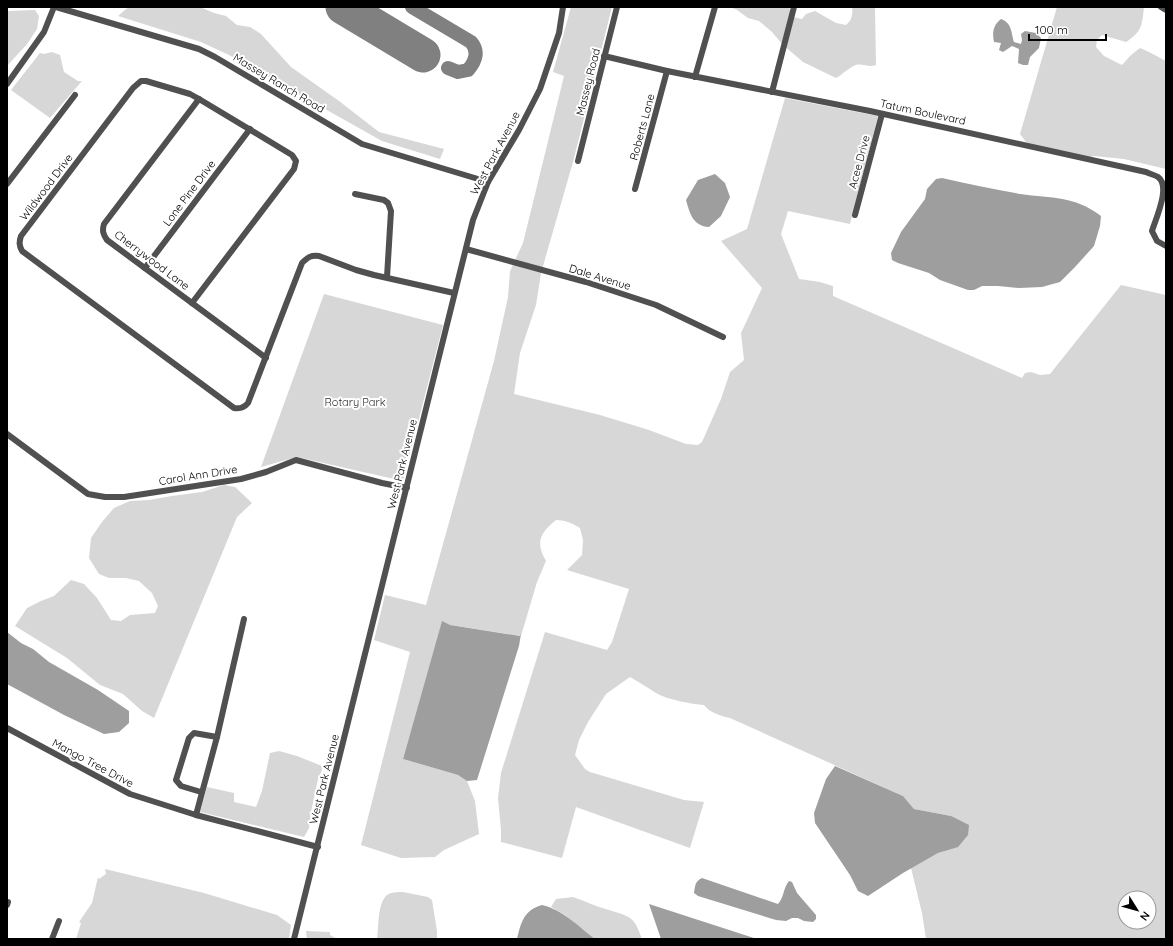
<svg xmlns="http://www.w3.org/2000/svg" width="1173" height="946" font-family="Quicksand,sans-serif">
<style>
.green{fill:#d7d7d7;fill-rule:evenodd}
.water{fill:#9e9e9e}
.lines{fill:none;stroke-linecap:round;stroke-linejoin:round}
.taxiway{stroke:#808080;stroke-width:14}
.runway{stroke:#808080;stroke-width:35}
.minor{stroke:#505050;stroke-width:6}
.labels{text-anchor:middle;stroke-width:4;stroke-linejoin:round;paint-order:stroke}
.street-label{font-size:11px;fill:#000;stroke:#fff}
.park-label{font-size:11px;fill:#2e2e2e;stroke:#fff}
</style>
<rect width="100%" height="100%" fill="#fff"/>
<g class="green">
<path d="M130 7H200L214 13 226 16 237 25 250 27 261 34 291 67 339 101 379 132 444 149 440 159 382 141 229 55 201 42 118 16 126 9Z"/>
<path d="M571 7H612L573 162 541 273 536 305 520 353 514 394 600 415 649 430 686 444 698 445 702 442 721 399 730 372 744 360 741 333 762 288 721 241 747 229 785 98 878 116 850 224 788 211 781 234 799 279 820 282 833 286V296L1022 378 1025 373 1031 372 1040 375 1050 374 1121 285 1166 295V939H926L922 913 911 868 938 853 958 846 951 816 914 809 903 796 730 718C721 716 710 713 704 705 691 704 668 700 656 693 648 688 639 682 630 677L606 694 588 722 579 740 575 755 585 769 590 772 684 800 704 802 690 848 576 807 562 858 501 842V830L498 798 501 773 545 632 607 650 612 642 629 589 567 570 582 555 583 540 580 528C572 523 565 520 556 520 540 533 535 542 546 561L537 582 521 636 450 625 442 622 403 759 458 775 467 781 475 801 479 834 444 850 435 857 401 858 361 845 410 652 374 640 385 595 426 605 494 361 508 297 510 271 523 243 564 76 553 72ZM1125 898H1149V922H1125Z"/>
<path d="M730 7H789L793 17 802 19 806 14 815 11 836 23 846 25C852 20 853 14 852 7H875L876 65C869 68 862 63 856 65 848 68 842 75 836 78L803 62 783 45 772 32 759 21 748 18 737 10Z"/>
<path d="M1057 7H1144C1142 25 1142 32 1126 42L1102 35 1097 40 1096 47 1104 56 1122 65 1131 55 1140 48 1147 51 1166 61V169L1124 159 1094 156 1082 159 1026 142 1020 134Z"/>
<path d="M35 10 39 16 37 29 27 44 7 66V11Z"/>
<path d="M52 52 60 55 64 72 78 81H82L50 118 11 90 40 53 44 54Z"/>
<path d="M324 294 443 325 403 481 297 457 261 467Z"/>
<path d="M224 485 235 487 252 503 237 517 154 718 142 711 123 694 100 685 67 658 15 626 27 608 41 601 54 596 71 580 84 584 97 598 111 620 121 621 130 615 155 613 158 606 152 593 139 581 126 578H109L99 574 89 558 91 538 102 522 114 508 130 501 149 500 172 496 202 492Z"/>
<path d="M279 751 297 756 322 766V770L318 779 311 812 309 828 304 837 200 812 207 787 234 793V802L256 807 262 791 270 753Z"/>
<path d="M105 869 204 893 277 915 291 925 289 939H76L81 923 79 922 92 903 98 877 99 879 106 874Z"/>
<path d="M403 892 428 897 432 900 437 931V939H377C379 927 377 904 387 895 391 892 398 892 403 892Z"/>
<path d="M573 897C585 901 597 907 609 910 631 917 634 916 642 939H595L565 915 551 907 556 899Z"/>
<path d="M306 931 330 932V935L337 939H307Z"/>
</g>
<g class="water">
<path d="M1001 19C1012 23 1011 32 1014 42L1021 44 1022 40 1021 34 1025 31 1036 33 1041 38 1039 48 1030 57 1028 65H1023L1018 63 1019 49 1012 46 1003 52 999 50 1001 43 994 42C992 33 993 25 1001 19Z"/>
<path d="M715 174 725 183 730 197 721 216 709 227C693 226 690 214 686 200L698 180Z"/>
<path d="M942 178C968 184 994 189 1020 194 1053 199 1073 195 1101 216L1100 226 1094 246 1075 267 1060 282 1042 287 1019 288 998 286H982L974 290H968L940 280 929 273 898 263 892 260 891 253 901 232 925 199 927 189 936 179Z"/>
<path d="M442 621 450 625 520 636 521 634 519 646 477 780 467 781 458 775 403 759Z"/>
<path d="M7 632 21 643 33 649 49 662 98 690 129 711V723L119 732 104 734 64 715 7 684Z"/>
<path d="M835 766 903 796 914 809 951 816 969 825 968 835 958 847 938 853 903 873 868 896 858 891 850 875 815 823 814 813 826 779Z"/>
<path d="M702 878 778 904C784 898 783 888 789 881L792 882 797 893 816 915V919L813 922 804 921 798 918H792L786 921 776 920 698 896 694 893C695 886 695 881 702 878Z"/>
<path d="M649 904 757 939H661Z"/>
<path d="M542 905C563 910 578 926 595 939H517C521 922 524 910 542 905Z"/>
</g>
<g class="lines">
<path class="taxiway" d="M412 7 471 42C479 51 476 61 468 70L458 72 448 68"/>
<path class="runway" d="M343 7 423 55"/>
<g class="minor">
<path d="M56 7 199 49 215 57 362 144 488 182"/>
<path d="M1161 7 1166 10"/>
<path d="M604 56 667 71 870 111 1146 172C1150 174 1155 175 1158 177 1171 186 1156 218 1152 231L1157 241 1166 246"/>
<path d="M695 77 715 7"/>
<path d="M7 84 44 32 54 7"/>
<path d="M772 92 794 7"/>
<path d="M199 99 104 224C102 231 103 234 107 240L266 358"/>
<path d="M578 161 617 7"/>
<path d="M7 184 75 95"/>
<path d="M635 189 667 71"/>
<path d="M355 194 384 200 388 203 391 211 387 277"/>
<path d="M855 215 882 114"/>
<path d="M466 249 586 282 656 305 723 337"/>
<path d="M145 268 250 129"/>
<path d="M192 303 294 169 296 161 292 155 199 99 190 94 146 81H141L133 88 21 236C19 242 19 245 22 251L234 408C240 409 244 408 248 403L302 263C308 257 311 255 319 256L356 270 374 275 454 293"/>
<path d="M7 434 88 494 105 497H124L241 479 266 472 296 460 382 483 407 488"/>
<path d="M7 728 130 794 196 815 318 847"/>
<path d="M201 792 181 786 176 780 189 738 194 733 217 737"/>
<path d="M196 815 217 737 244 619"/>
<path d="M7 905 8 902"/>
<path d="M52 939 59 921"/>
<path d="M294 939 473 220 488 182 519 130 540 89 559 33 563 7"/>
</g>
</g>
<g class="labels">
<g class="street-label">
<text transform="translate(588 82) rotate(-76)" y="4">Massey Road</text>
<text transform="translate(279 83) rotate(31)" y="4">Massey Ranch Road</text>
<text transform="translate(923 112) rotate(12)" y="4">Tatum Boulevard</text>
<text transform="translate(642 127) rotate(-75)" y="4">Roberts Lane</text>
<text transform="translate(495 153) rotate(-62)" y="4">West Park Avenue</text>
<text transform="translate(859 162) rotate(-75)" y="4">Acee Drive</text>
<text transform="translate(46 187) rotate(-53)" y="4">Wildwood Drive</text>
<text transform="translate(189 193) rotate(-53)" y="4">Lone Pine Drive</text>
<text transform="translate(152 260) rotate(37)" y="4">Cherrywood Lane</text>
<text transform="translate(600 277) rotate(17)" y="4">Dale Avenue</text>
<text transform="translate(402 464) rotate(-76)" y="4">West Park Avenue</text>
<text transform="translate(198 475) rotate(-9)" y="4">Carol Ann Drive</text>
<text transform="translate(93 763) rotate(28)" y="4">Mango Tree Drive</text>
<text transform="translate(324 779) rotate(-76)" y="4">West Park Avenue</text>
</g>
<g class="park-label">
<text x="355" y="406">Rotary Park</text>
</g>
</g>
<rect width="1173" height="946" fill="none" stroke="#000000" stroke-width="16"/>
<g transform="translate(1137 910) rotate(127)"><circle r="19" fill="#ffffff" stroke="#999999"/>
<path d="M0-3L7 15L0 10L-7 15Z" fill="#000000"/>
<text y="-6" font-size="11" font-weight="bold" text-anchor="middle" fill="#000000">N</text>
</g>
<path d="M1029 34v6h77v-6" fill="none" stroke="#000000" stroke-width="2"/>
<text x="1035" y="34" font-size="12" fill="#000000" stroke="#ffffff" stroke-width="3" paint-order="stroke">100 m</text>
</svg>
